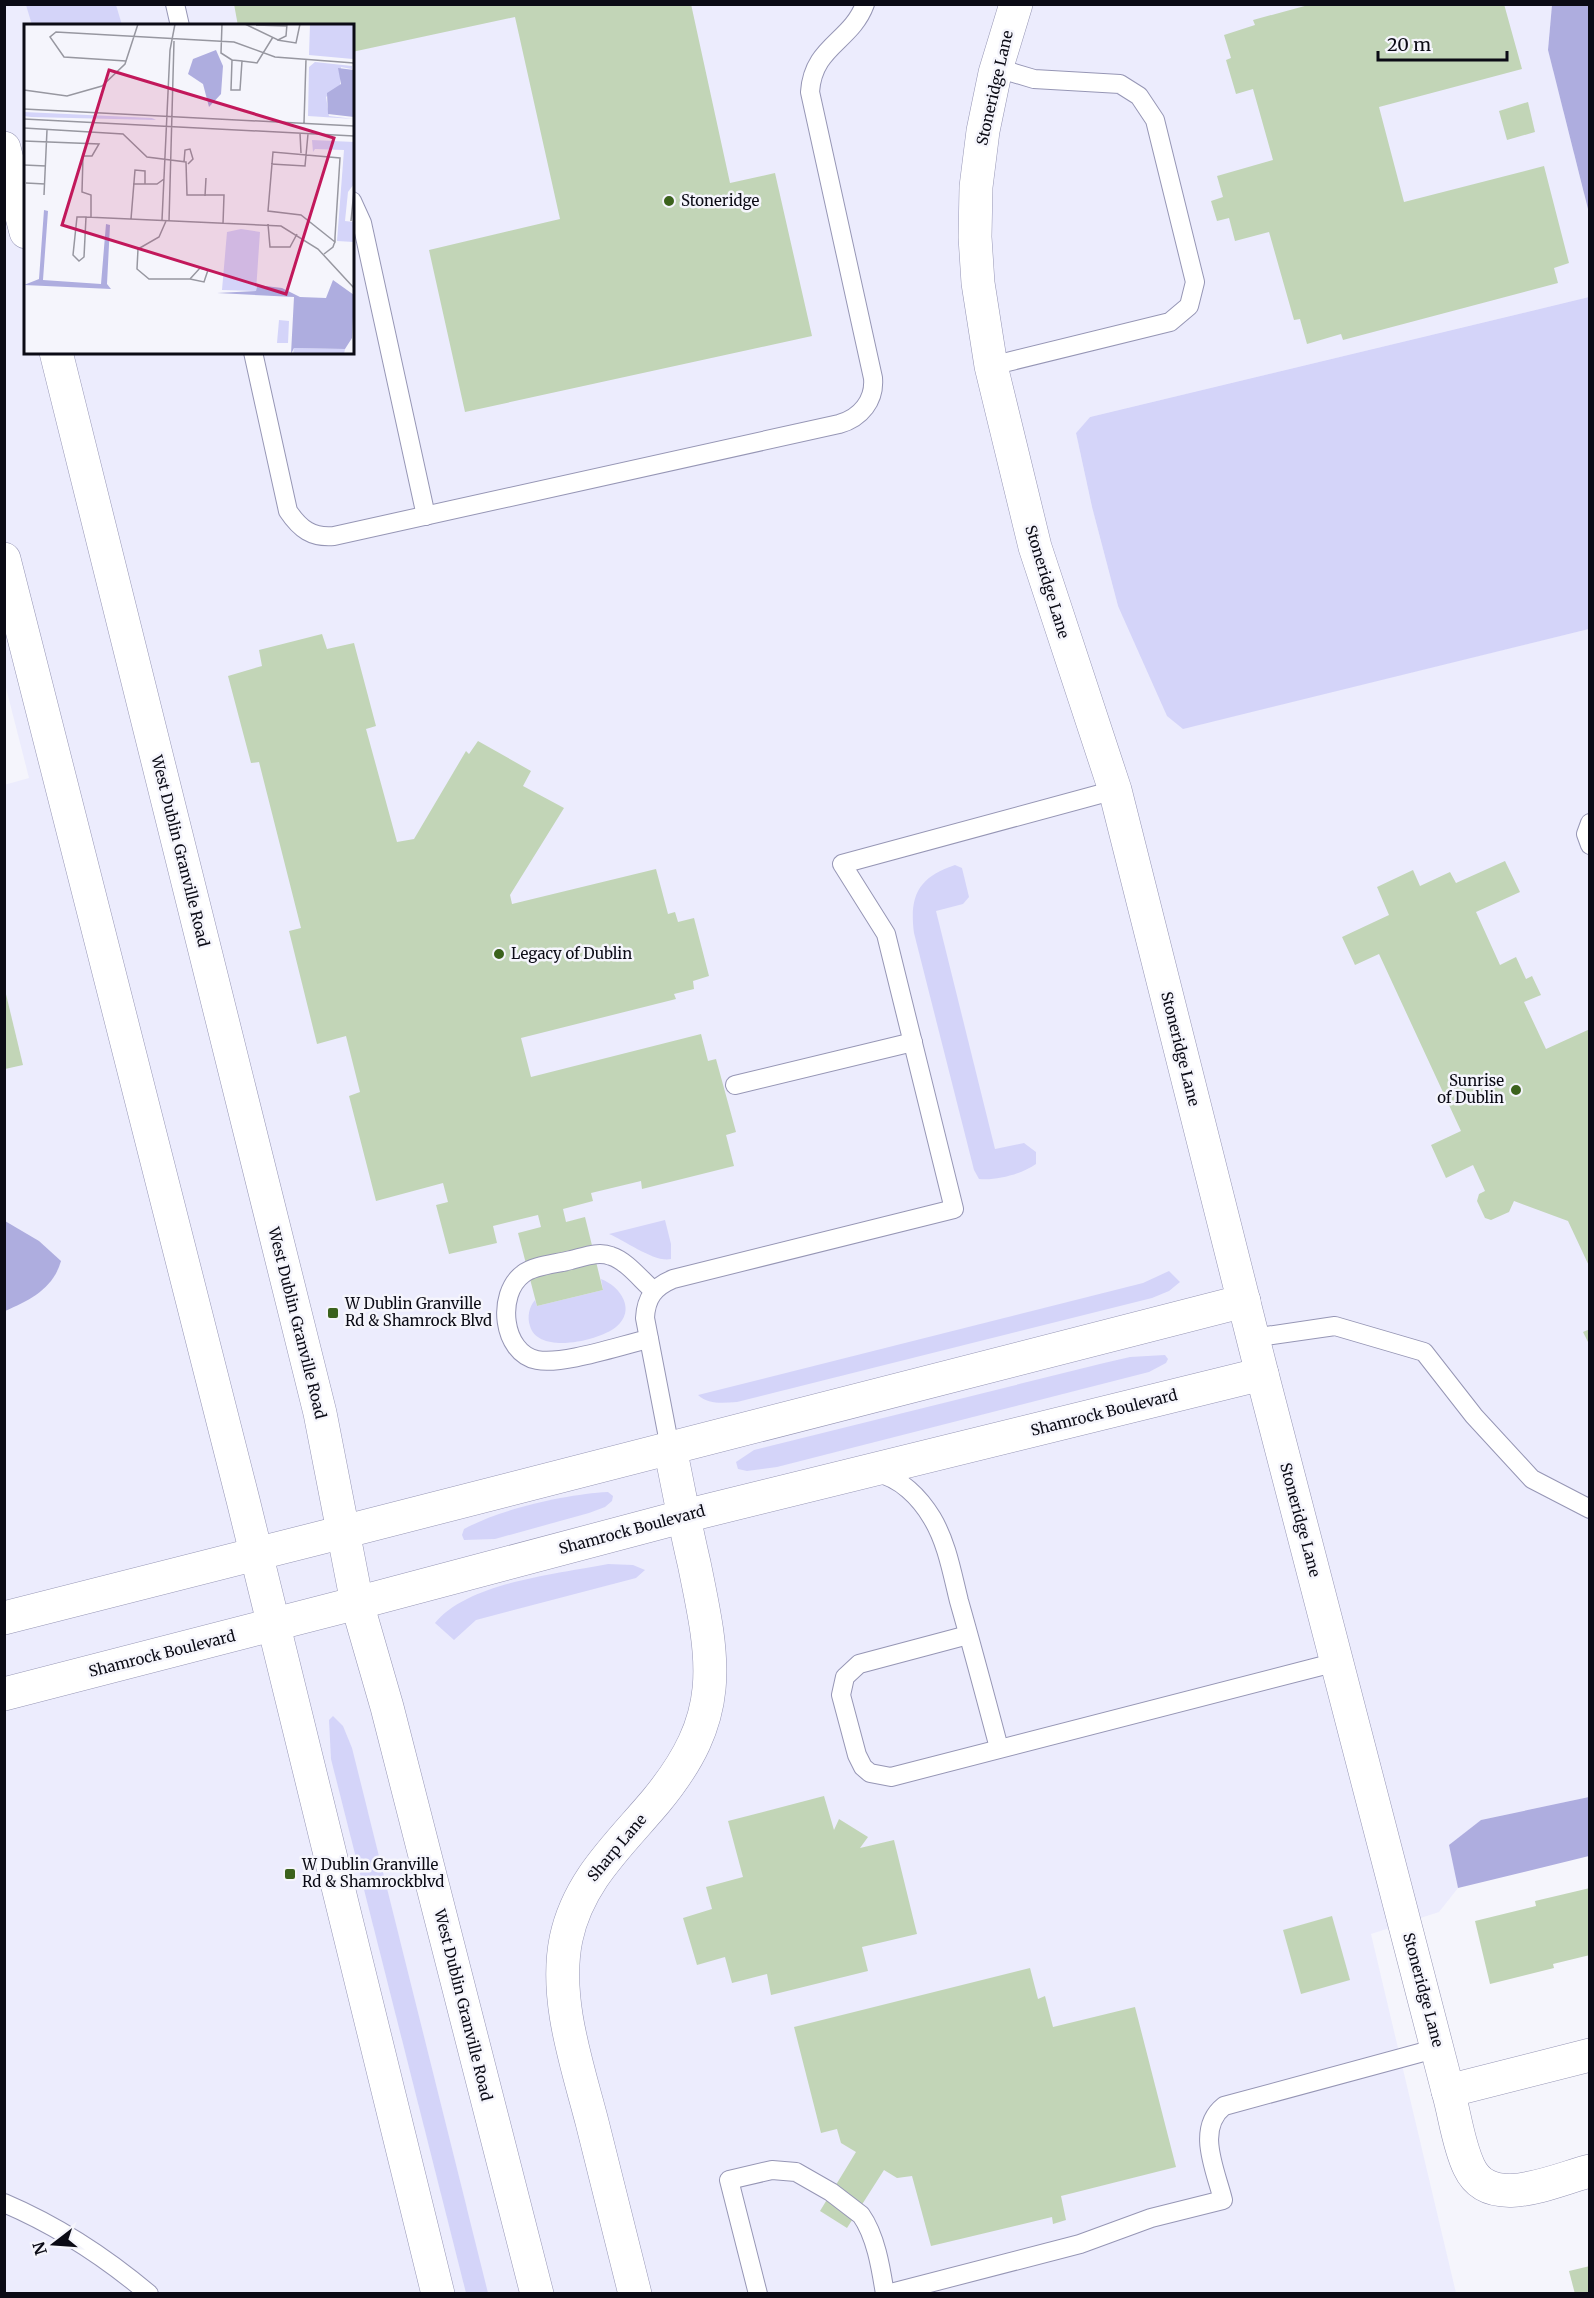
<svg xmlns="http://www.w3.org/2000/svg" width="1594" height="2298" font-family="Merriweather,serif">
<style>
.built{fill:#ececfd;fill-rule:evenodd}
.green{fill:#d4d4f9}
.forest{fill:#aeaddf}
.building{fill:#c2d5b7}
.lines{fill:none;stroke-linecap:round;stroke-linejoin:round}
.lane-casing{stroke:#9696b5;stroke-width:20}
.street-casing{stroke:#9696b5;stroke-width:34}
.secondary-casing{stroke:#9696b5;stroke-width:34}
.primary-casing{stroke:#9696b5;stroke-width:34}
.lane{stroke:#fff;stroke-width:18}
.street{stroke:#fff;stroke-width:33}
.secondary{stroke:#fff;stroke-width:33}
.primary{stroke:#fff;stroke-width:33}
.poi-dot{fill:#3b621c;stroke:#f5f5fc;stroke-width:2}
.labels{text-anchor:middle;stroke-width:5;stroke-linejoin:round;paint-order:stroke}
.street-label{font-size:15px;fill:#0b0b15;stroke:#f5f5fc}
.poi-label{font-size:15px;fill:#0b0b15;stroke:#f5f5fc;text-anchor:start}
.inset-road{fill:none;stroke:#9797a0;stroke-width:1.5}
.view{fill:#c2185b;fill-opacity:0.15;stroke:#c2185b;stroke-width:3}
.inset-edge{fill:none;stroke:#0b0b15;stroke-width:3}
</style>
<rect width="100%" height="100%" fill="#f5f5fc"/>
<path class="built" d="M5 5H1552L1548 50 1589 213V297L1090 417 1076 433 1092 507 1118 606 1183 728 1589 629V1797L1481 1820 1450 1845 1458 1888 1439 1912 1371 1934 1456 2293H5L4 785 29 778 4 680ZM26 26H352V352H26Z"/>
<g class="green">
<path d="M26 5H116L122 25H32Z"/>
<path d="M1589 297V629L1183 729 1167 716 1118 606 1092 507 1076 433 1090 417Z"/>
<path d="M955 865 962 868 969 897 963 904 936 911 995 1149 1024 1143 1036 1152V1164C1022 1174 996 1181 979 1179L974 1170 914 933C909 895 919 877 955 865Z"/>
<path d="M665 1220 671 1244V1259C655 1263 626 1241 609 1234Z"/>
<path d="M1169 1271 1180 1282 1169 1291 1152 1298 737 1402C723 1403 709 1405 698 1395L1143 1283Z"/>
<path d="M601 1279C620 1286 637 1310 616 1327 599 1341 538 1355 530 1326 527 1317 529 1307 535 1300L537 1306 603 1290Z"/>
<path d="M1165 1355 1168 1359 1166 1363 1149 1372 777 1467 747 1471 738 1469 736 1462 754 1450 1104 1363 1130 1357Z"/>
<path d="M608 1492 613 1496 612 1501 605 1507 589 1513 495 1539 464 1540 462 1535 464 1529C500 1509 567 1494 608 1492Z"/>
<path d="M608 1564 633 1565 645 1570 636 1578 476 1620 454 1640 435 1623C469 1582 558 1574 608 1564Z"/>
<path d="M333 1716 343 1726 352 1748 488 2293H466L331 1759 329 1720Z"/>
</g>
<g class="forest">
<path d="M1552 5H1589V213L1548 50Z"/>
<path d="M5 1221 39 1241 61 1261C53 1289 30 1300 5 1311Z"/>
<path d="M1589 1797V1856L1458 1888 1449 1845 1481 1820Z"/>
</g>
<g class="building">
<path d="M234 4H691L730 183 775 173 812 336 465 412 429 250 560 219 515 17 352 52V26H238Z"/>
<path d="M1312 4H1504L1522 69 1379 107 1404 202 1544 166 1569 263 1554 268 1558 283 1343 340 1341 334 1307 344 1300 319 1294 320 1269 232 1235 241 1229 218 1217 221 1211 201 1223 197 1217 176 1273 160 1253 89 1236 94 1226 60 1231 58 1224 35 1255 25 1253 20Z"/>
<path d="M1528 102 1535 132 1507 140 1499 111Z"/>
<path d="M322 634 327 649 354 643 376 726 366 729 397 842 414 839 466 751 469 754 478 741 531 771 523 786 564 808 510 895 512 904 656 869 668 914 675 912 678 922 694 918 709 976 693 981 694 989 674 994 676 999 521 1038 531 1077 701 1034 708 1061 716 1059 736 1132 726 1135 734 1166 642 1189 641 1181 591 1193 593 1201 563 1209 566 1222 585 1217 603 1290 537 1306 518 1233 541 1227 538 1215 493 1226 497 1243 449 1254 436 1205 448 1202 443 1183 376 1201 349 1096 360 1092 346 1036 317 1044 289 931 301 928 259 762 251 763 228 676 262 666 259 650Z"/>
<path d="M1505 861 1520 892 1476 912 1500 965 1516 957 1526 979 1532 976 1541 995 1524 1002 1546 1049 1590 1029V1268L1568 1221 1514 1201 1509 1212 1491 1220 1485 1218 1477 1201 1479 1194 1485 1191 1473 1165 1446 1178 1431 1145 1461 1131 1379 954 1355 965 1342 937 1389 915 1377 887 1413 870 1420 886 1450 872 1456 883Z"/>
<path d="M5 990 23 1065 5 1069Z"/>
<path d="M1590 1329V1346L1583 1332Z"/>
<path d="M824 1796 834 1830 839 1819 868 1837 860 1848 894 1840 917 1934 862 1947 868 1971 771 1995 767 1974 732 1983 725 1957 697 1965 683 1918 712 1909 706 1887 743 1877 728 1821Z"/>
<path d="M1590 1888V1955L1553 1964 1554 1968 1490 1984 1475 1921 1536 1906 1535 1901Z"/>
<path d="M1332 1916 1350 1980 1301 1994 1283 1930Z"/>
<path d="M1030 1968 1038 1999 1045 1996 1053 2027 1135 2007 1176 2167 1061 2196 1066 2220 1053 2224 1052 2217 931 2246 912 2176 897 2178 884 2170 847 2228 820 2211 856 2152 841 2143 837 2129 821 2133 794 2027Z"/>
<path d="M1590 2266V2294H1575L1569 2271Z"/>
</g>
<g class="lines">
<defs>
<g id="lane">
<path d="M175 4 180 26"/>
<path d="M352 201 362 223 426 516"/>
<path d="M253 352 288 511C300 529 312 538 334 536L839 424C861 418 875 400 873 378L810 92C813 46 851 42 865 4"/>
<path d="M991 366 1170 322 1189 306 1195 282 1155 120 1139 96 1120 84 1034 79 997 68"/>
<path d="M1590 823 1586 834 1590 845"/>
<path d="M735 1085 913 1042"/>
<path d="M1253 1338 1335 1326 1424 1352 1474 1416 1532 1479 1590 1509"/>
<path d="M649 1339C621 1345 564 1365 537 1360 502 1353 496 1294 523 1274 534 1265 557 1264 571 1260 584 1257 598 1251 611 1256 627 1261 641 1280 654 1291"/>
<path d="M670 1448 645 1318C646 1298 654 1287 673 1279L954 1209 886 934 842 864 1115 790"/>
<path d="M876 1473C900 1477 920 1498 932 1518 947 1543 952 1573 959 1601 973 1650 986 1699 999 1748"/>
<path d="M968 1635 859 1664 845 1677 841 1695 857 1755 863 1767 870 1773 891 1777 1337 1662"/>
<path d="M4 2203C58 2226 104 2256 149 2294"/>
<path d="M758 2294 729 2180 772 2170 796 2172 831 2192 861 2215C876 2236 881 2269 885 2294"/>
<path d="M887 2294 1080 2244 1151 2218 1223 2200C1216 2171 1195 2129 1224 2106L1438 2048"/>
</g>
<g id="street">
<path d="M1016 4 995 73 983 131 976 187 975 237 978 283 991 366 1035 547 1115 790 1262 1374 1448 2091"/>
<path d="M343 1532 1244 1301"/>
<path d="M357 1603 685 1516 1262 1374"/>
<path d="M1590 2055 1448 2091C1455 2115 1458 2144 1469 2167 1490 2212 1554 2180 1590 2171"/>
<path d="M635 2294C620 2236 606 2179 592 2122 577 2064 554 1999 566 1939 578 1881 619 1845 656 1801 726 1716 715 1664 694 1563 685 1525 678 1486 670 1448"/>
</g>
<g id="secondary">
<path d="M4 1618 343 1532"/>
<path d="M4 1694 357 1603"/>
</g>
<g id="primary">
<path d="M4 148 26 232"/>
<path d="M56 352 320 1413 357 1603 387 1707 537 2294"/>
<path d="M4 559 243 1500 438 2294"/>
</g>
</defs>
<use href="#lane" class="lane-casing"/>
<use href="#street" class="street-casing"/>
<use href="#secondary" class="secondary-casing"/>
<use href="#primary" class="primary-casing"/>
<use href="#lane" class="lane"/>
<use href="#street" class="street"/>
<use href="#secondary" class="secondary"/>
<use href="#primary" class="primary"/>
</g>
<g class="poi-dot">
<circle cx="669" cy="201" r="6"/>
<circle cx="499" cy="954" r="6"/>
<circle cx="1516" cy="1090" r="6"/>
<rect x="327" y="1307" width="12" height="12" rx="3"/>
<rect x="284" y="1868" width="12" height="12" rx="3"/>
</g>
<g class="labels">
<g class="street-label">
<text transform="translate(995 88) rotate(-77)" y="5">Stoneridge Lane</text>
<text transform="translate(1047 582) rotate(73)" y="5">Stoneridge Lane</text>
<text transform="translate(180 851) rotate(76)" y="5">West Dublin Granville Road</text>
<text transform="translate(1180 1049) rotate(76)" y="5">Stoneridge Lane</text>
<text transform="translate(297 1323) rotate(76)" y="5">West Dublin Granville Road</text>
<text transform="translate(1104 1413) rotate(-14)" y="5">Shamrock Boulevard</text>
<text transform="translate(1300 1520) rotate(75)" y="5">Stoneridge Lane</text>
<text transform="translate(632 1530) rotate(-15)" y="5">Shamrock Boulevard</text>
<text transform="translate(162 1654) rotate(-14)" y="5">Shamrock Boulevard</text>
<text transform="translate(617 1848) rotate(-50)" y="5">Sharp Lane</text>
<text transform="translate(1423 1990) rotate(75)" y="5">Stoneridge Lane</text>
<text transform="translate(463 2005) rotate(76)" y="5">West Dublin Granville Road</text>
</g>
<g class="poi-label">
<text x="681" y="206">Stoneridge</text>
<text x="511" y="959">Legacy of Dublin</text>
<text x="1504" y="1086" text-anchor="end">Sunrise<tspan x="1504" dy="17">of Dublin</tspan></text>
<text x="345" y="1309">W Dublin Granville<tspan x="345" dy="17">Rd &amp; Shamrock Blvd</tspan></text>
<text x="302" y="1870">W Dublin Granville<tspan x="302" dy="17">Rd &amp; Shamrockblvd</tspan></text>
</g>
</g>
<g transform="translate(24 24)">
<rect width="330" height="330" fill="#f5f5fc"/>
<path d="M286 0H330L329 35 285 31ZM291 38 328 42V45L317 43 316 61 302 73 305 92 330 95 284 92 285 43ZM0 88 128 94 132 96 7 93 0 92ZM288 116 330 118V160L324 168 321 197 330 198V218L313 217 320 126 291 125 289 128ZM217 205 236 208 232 267 198 266 203 208ZM255 296 265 297 264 319H253ZM270 324 321 325 320 330H269Z" fill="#d4d4f9"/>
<path d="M192 26 199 42 197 70 185 83 179 60 164 50 169 35ZM314 44 330 46V93L304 90 303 69 317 60ZM20 186 24 187 19 256 77 260 82 200 86 201 83 260 87 265 0 261 15 255ZM309 256 330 271 328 314 321 325 270 324 267 330 270 273 193 269 232 267 233 261 258 264 276 273 302 274Z" fill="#aeaddf"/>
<path class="inset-road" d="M198 0 197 29 208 36 207 66H216L218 37 208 36M221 0 254 16 262 12 263 0M232 1 263 2M253 16 272 19 276 0M102 37 40 33 26 13 32 8 210 18 251 33 330 39M218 37 233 39 249 13M0 66 43 72 78 62 101 40 114 0M0 85 330 102M0 95 330 112M280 99 282 35M0 104 99 110 123 133 162 138 163 171H200L199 200M276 109 277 129M0 117 75 120 68 132H59L58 168 67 171V194M160 138 161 126 166 125 169 135 164 140M247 140 281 142 284 110M0 141 22 142M2 159 21 160M109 160H133L140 155M20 171 23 106M181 172 182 154M53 193H62L60 233 55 237 49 231ZM62 193 257 202 294 225 330 264M107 195 111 146 121 147V160M138 196 146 26 151 0M142 197 135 213 114 225 113 245 125 255H166L176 244 184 246 180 258 166 255M145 197 150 17M327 197 330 166M244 200 246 223H266L273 210M300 230 309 223 310 220 311 218V213L316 134 249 128 244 187 277 191 311 218"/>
<path class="view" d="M85 46 310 114 262 270 38 201Z"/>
<rect width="330" height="330" class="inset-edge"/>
</g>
<rect width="1594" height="2298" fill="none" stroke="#0b0b15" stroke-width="12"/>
<g transform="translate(54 2244) rotate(253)" stroke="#f5f5fc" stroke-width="4.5" paint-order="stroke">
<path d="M0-4.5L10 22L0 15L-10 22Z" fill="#0b0b15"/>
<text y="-9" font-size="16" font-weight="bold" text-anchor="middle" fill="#0b0b15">N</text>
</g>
<path d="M1378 51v9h129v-9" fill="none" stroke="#0b0b15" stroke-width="3"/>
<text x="1387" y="51" font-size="18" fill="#0b0b15" stroke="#f5f5fc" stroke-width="4.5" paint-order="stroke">20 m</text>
</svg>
